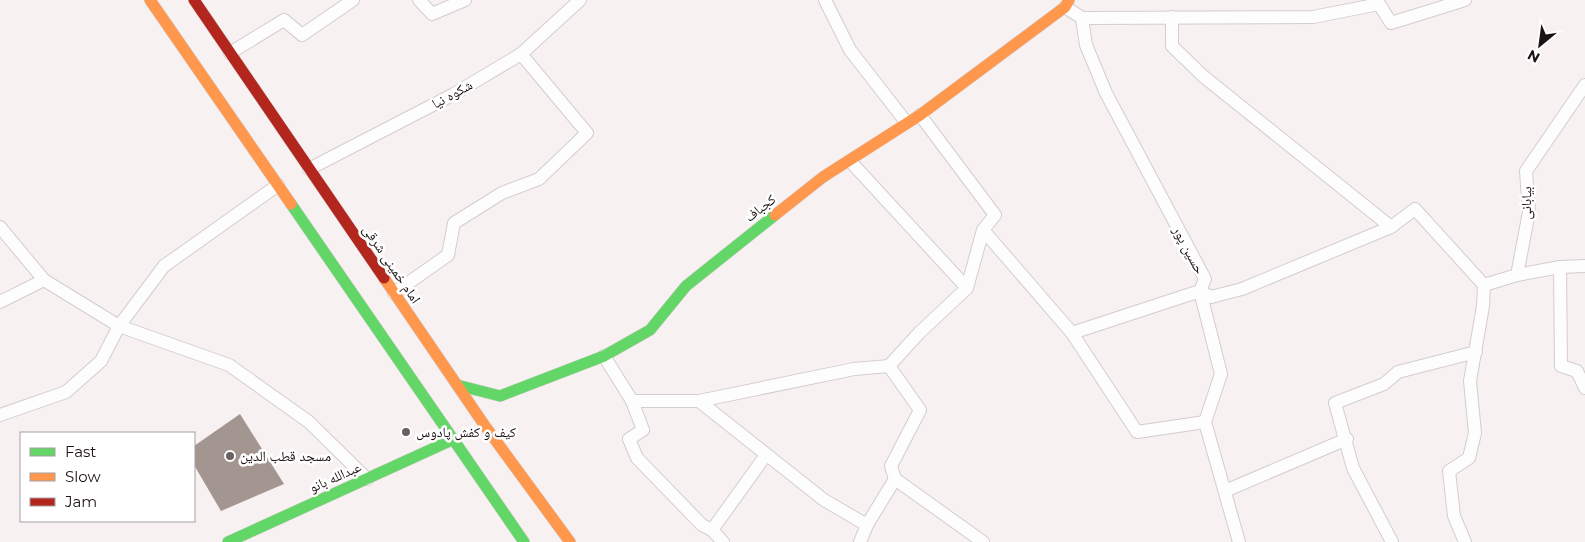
<svg xmlns="http://www.w3.org/2000/svg" width="1585" height="542" font-family="Montserrat,'Noto Naskh Arabic',sans-serif">
<style>
.building{fill:#a39691}
.lines{fill:none;stroke-linecap:round;stroke-linejoin:round}
.lane-casing{stroke:#d5cccd;stroke-width:14}
.fast-casing{stroke:#d5cccd;stroke-width:12}
.slow-casing{stroke:#d5cccd;stroke-width:12}
.jam-casing{stroke:#d5cccd;stroke-width:12}
.lane{stroke:#fefdfd;stroke-width:12}
.fast{stroke:#63d668;stroke-width:11}
.slow{stroke:#ff974d;stroke-width:11}
.jam{stroke:#b3261e;stroke-width:11}
.poi-dot{fill:#6a6061;stroke:#fff;stroke-width:2}
.labels{text-anchor:middle;stroke-width:5;stroke-linejoin:round;paint-order:stroke}
.street-label{font-size:14px;fill:#1d1213;stroke:#fff}
.poi-label{font-size:14px;fill:#1d1213;stroke:#fff;text-anchor:start}
</style>
<rect width="100%" height="100%" fill="#f8f1f2"/>
<path class="building" d="M240 414 284 484 221 511 194 465V446Z"/>
<g class="lines">
<defs>
<g id="lane">
<path d="M419 0 432 14 465 0"/>
<path d="M825 0 850 50 906 122"/>
<path d="M1065 7 1082 18 1086 45 1106 93 1205 279 1200 291 1221 374 1205 422 1239 542"/>
<path d="M1082 18 1313 17 1379 4 1391 23 1465 0"/>
<path d="M230 53 284 20 302 35 353 0"/>
<path d="M920 115 995 215 983 230 1072 333 1137 432 1205 422"/>
<path d="M850 161 967 288"/>
<path d="M309 169 454 94 521 54 580 0"/>
<path d="M0 227 44 280"/>
<path d="M1391 227 1415 209 1484 285 1483 306 1470 381 1475 433 1469 458 1449 471 1454 516 1465 542"/>
<path d="M1560 267 1561 366 1577 371 1585 388"/>
<path d="M1517 275 1560 267 1585 266"/>
<path d="M1484 285 1517 275 1529 212 1526 171 1585 85"/>
<path d="M394 293 448 255 454 223 502 193 539 179 587 133 521 54"/>
<path d="M0 302 44 280 119 326 229 365 309 422 367 479"/>
<path d="M1072 333 1200 291 1211 297 1242 289 1391 227 1203 76 1172 46V17"/>
<path d="M604 356 632 401 643 430 629 439 637 458 702 525 712 530"/>
<path d="M889 366 920 410 891 466 895 479"/>
<path d="M632 401H699L854 369 889 366 919 333 967 288 983 230"/>
<path d="M699 401 824 500 867 525"/>
<path d="M0 415 66 392 101 361 119 326 164 266 278 185"/>
<path d="M1225 491 1347 439"/>
<path d="M723 542 712 530 766 455"/>
<path d="M860 542 867 525 895 479 983 542"/>
<path d="M1392 542 1353 468 1335 403 1384 384 1398 372 1476 352"/>
</g>
<g id="fast">
<path d="M291 204 524 542"/>
<path d="M457 385 500 396 604 356 650 330 686 286 775 215"/>
<path d="M228 542 454 439"/>
</g>
<g id="slow">
<path d="M150 0 291 204"/>
<path d="M775 215 823 177 920 115 1065 7 1069 0"/>
<path d="M384 278 485 426 570 542"/>
</g>
<path id="jam" d="M194 0 384 278"/>
</defs>
<use href="#lane" class="lane-casing"/>
<use href="#fast" class="fast-casing"/>
<use href="#slow" class="slow-casing"/>
<use href="#jam" class="jam-casing"/>
<use href="#lane" class="lane"/>
<use href="#fast" class="fast"/>
<use href="#slow" class="slow"/>
<use href="#jam" class="jam"/>
</g>
<g class="poi-dot">
<circle cx="406" cy="432" r="5"/>
<circle cx="230" cy="456" r="5"/>
</g>
<g class="labels">
<g class="street-label">
<text transform="translate(452 94) rotate(-29)" y="5">شکوه نیا</text>
<text transform="translate(1526 203) rotate(-89)" y="5">بیابانی</text>
<text transform="translate(760 208) rotate(-38)" y="5">کجباف</text>
<text transform="translate(1189 250) rotate(62)" y="5">حسین پور</text>
<text transform="translate(392 264) rotate(56)" y="5">امام خمینی شرقی</text>
<text transform="translate(335 477) rotate(-24)" y="5">عبدالله بانو</text>
</g>
<g class="poi-label">
<text x="416" y="437">کیف و کفش پادوس</text>
<text x="240" y="461">مسجد قطب الدین</text>
</g>
</g>
<rect x="20" y="432" width="175" height="90" fill="#ffffff" stroke="#a5a0a1"/>
<rect x="30" y="448" width="25" height="8" fill="#63d668" stroke="#a5a0a1"/>
<text x="65" y="457" font-size="15" fill="#1d1213">Fast</text>
<rect x="30" y="473" width="25" height="8" fill="#ff974d" stroke="#a5a0a1"/>
<text x="65" y="482" font-size="15" fill="#1d1213">Slow</text>
<rect x="30" y="498" width="25" height="8" fill="#b3261e" stroke="#a5a0a1"/>
<text x="65" y="507" font-size="15" fill="#1d1213">Jam</text>
<g transform="translate(1540 45) rotate(209)" stroke="#ffffff" stroke-width="4" paint-order="stroke">
<path d="M0-4L9 19L0 12L-9 19Z" fill="#1d1213"/>
<text y="-8" font-size="14" font-weight="bold" text-anchor="middle" fill="#1d1213">N</text>
</g>
</svg>
